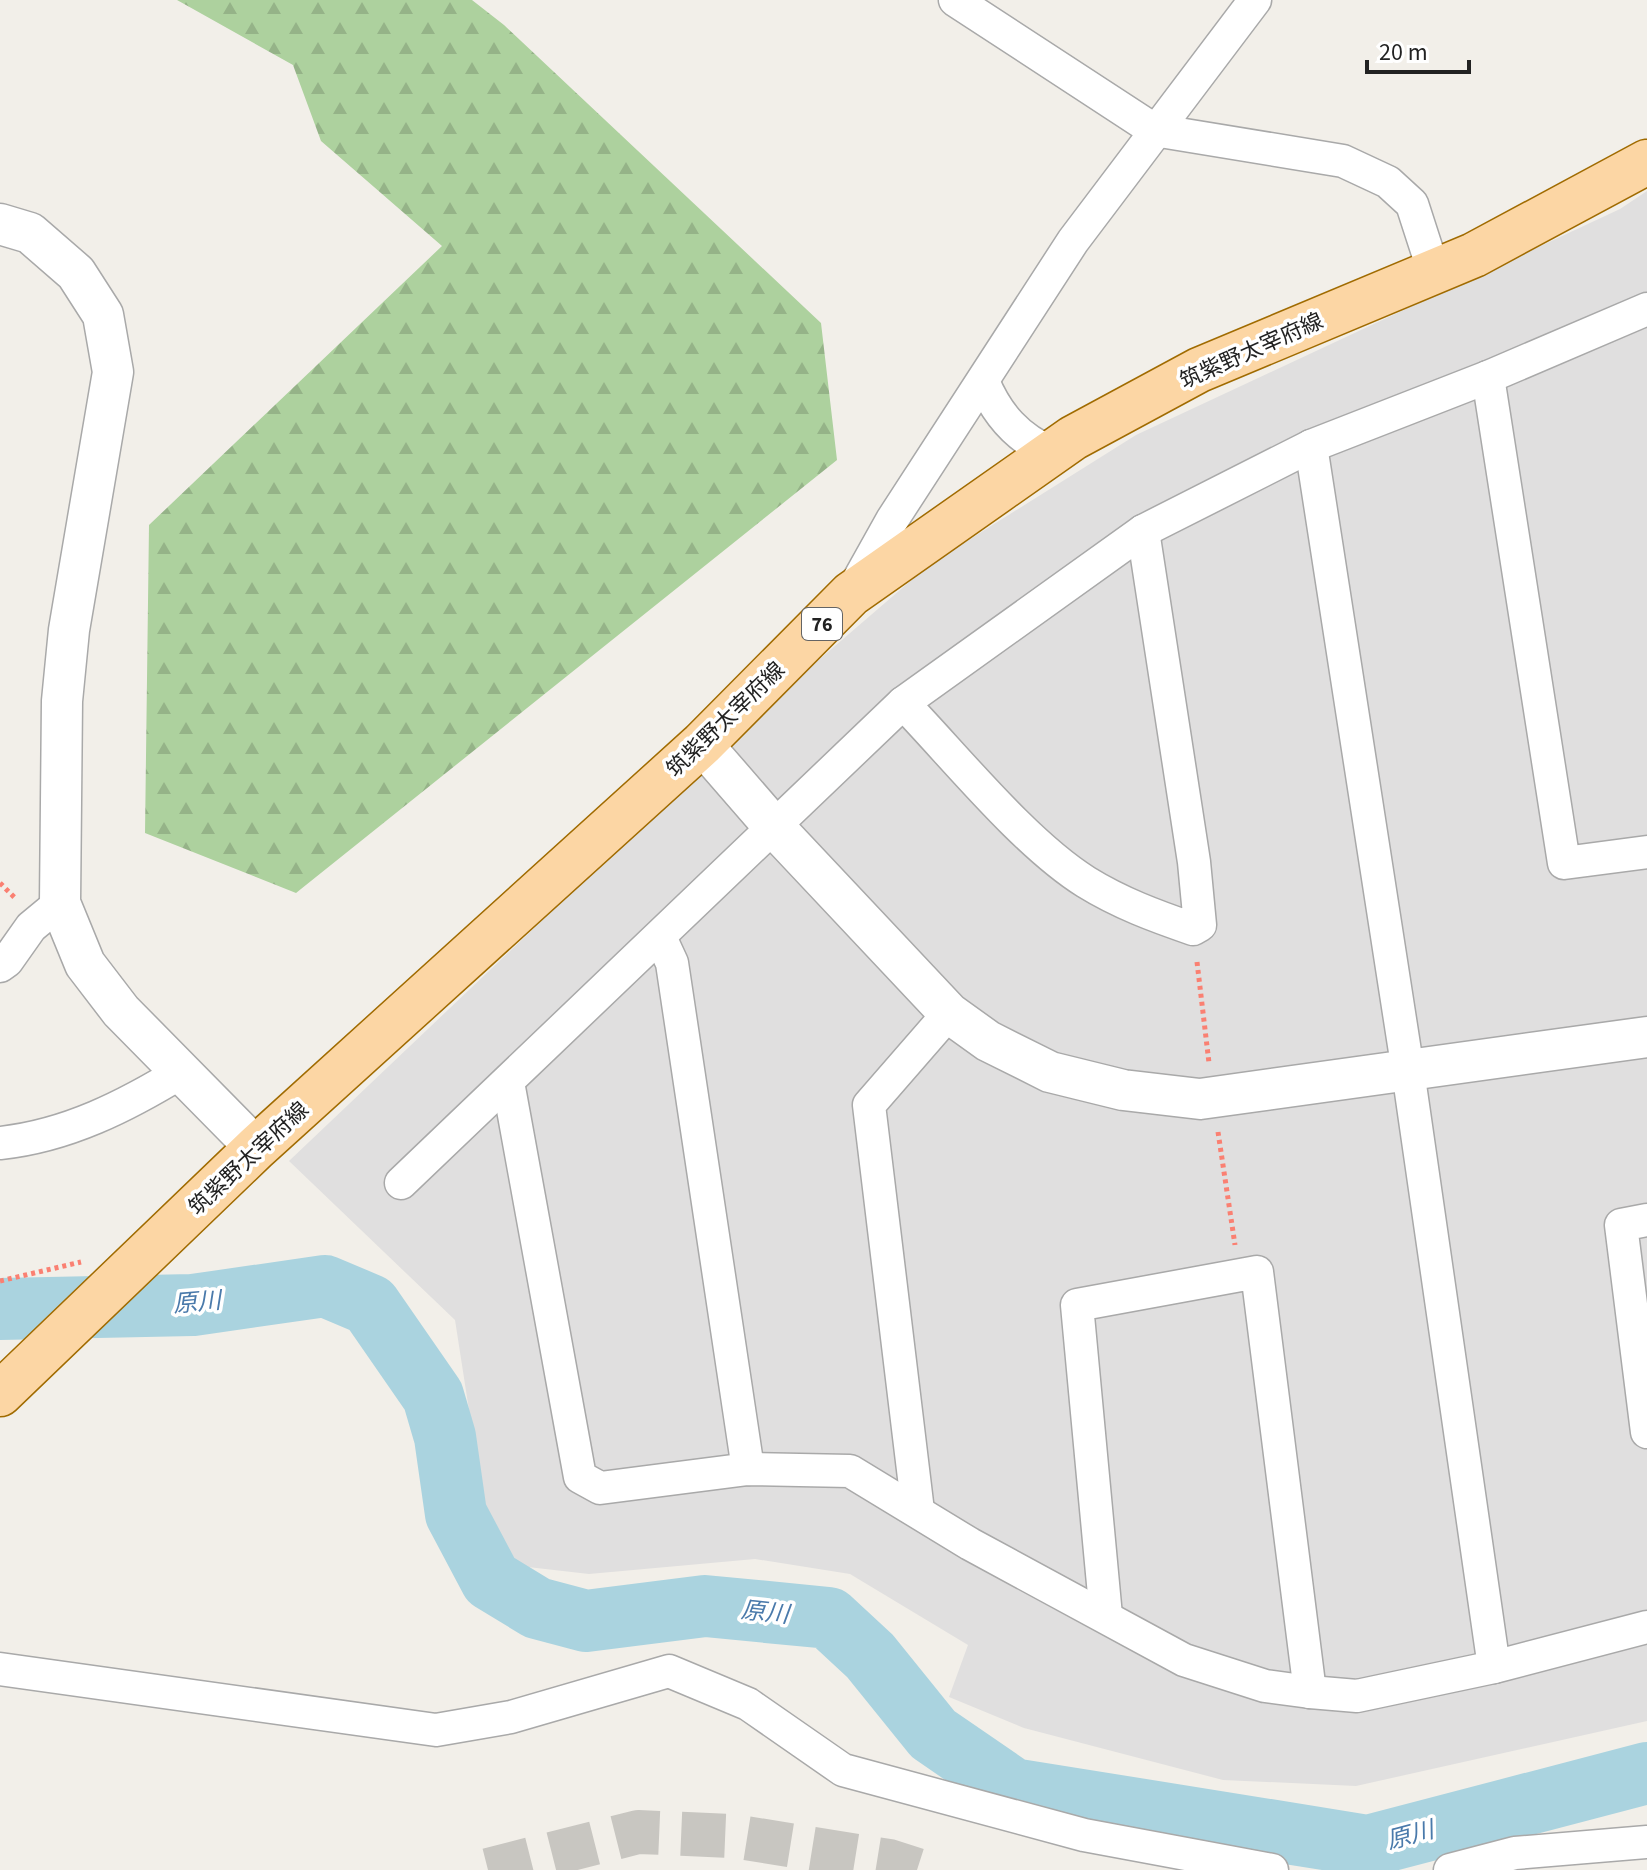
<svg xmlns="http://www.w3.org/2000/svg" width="1647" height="1870" font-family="'Source Sans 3','Noto Sans JP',sans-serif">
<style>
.residential{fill:#e0dfdf}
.forest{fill:url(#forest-firs)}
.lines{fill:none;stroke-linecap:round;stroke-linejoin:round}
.river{stroke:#aad3df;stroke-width:62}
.primary-tunnel{stroke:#c8c6c1;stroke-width:44;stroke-dasharray:44 22;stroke-linecap:butt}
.minor-casing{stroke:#a9a9a9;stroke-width:35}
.tertiary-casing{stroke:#a9a9a9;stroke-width:43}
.primary-casing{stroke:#a06b00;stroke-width:47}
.path{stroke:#fa8072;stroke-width:5;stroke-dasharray:4 4;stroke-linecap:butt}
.minor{stroke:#fff;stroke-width:32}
.tertiary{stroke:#fff;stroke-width:40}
.primary{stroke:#fcd6a4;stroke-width:44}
.labels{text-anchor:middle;stroke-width:7;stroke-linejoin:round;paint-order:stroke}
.shield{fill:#fff;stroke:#646464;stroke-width:2}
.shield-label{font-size:20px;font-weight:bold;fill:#222}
.street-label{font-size:22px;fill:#222;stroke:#fff}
.water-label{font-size:24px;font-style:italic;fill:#4a7aab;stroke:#fff}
</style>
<defs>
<pattern id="forest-firs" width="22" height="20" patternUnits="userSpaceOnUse" patternTransform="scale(2)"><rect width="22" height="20" fill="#add19e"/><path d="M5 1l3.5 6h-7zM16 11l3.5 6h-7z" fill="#95b388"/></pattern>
</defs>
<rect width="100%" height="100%" fill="#f2efe9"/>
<path class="residential" d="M1647 191V1721L1356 1786 1223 1780 1024 1728 949 1697 968 1645 850 1574 755 1559 589 1574 519 1566 485 1513 455 1320 289 1161 792 683 929 565 1136 435 1620 209Z"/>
<path class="forest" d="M177 0H472L504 25 821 323 837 460 296 893 145 833 149 525 442 246 321 141 293 65Z"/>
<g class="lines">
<path class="river" d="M0 1309 193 1305 325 1286 370 1305 433 1396 445 1437 456 1514 491 1580 537 1608 586 1621 705 1606 829 1618 870 1656 933 1734 1013 1789 1368 1846 1647 1773"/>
<path class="primary-tunnel" d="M488 1870 638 1832 733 1836 889 1861 917 1870"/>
<defs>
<g id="minor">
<path d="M955 0 1154 130 1343 161 1388 182 1412 204 1434 272"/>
<path d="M1488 377 1564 863 1647 852"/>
<path d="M983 381C997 415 1018 439 1052 453"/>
<path d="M1311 446 1408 1071 1494 1667"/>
<path d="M854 588 892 520 1073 241 1255 0"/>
<path d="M903 703C955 757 1024 843 1086 882 1120 903 1155 916 1193 929L1200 925 1194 862 1143 531"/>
<path d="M660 937 672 963 748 1469"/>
<path d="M0 966 7 961 31 927 60 903"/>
<path d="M508 1082 580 1477 600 1488 748 1469 850 1471 970 1544 1184 1660 1265 1686 1310 1692 1357 1696 1494 1667 1647 1627"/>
<path d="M0 1143C67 1136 126 1106 183 1071"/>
<path d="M401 1183 903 703 1143 531 1311 446 1488 377 1647 309"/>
<path d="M1647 1220 1621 1225 1647 1432"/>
<path d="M918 1511 869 1105 949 1013"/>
<path d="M1106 1616 1077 1305 1257 1272 1310 1692"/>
<path d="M0 1669 436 1730 511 1717 669 1671 748 1704 843 1770 1084 1835 1272 1870"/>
<path d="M1450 1870 1515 1853 1647 1842"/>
</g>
<g id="tertiary">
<path d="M0 224 30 233 76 273 103 315 113 372 69 630 62 701 60 903 85 964 121 1011 256 1148"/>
<path d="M702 744 774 827 949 1013 988 1041 1050 1072 1123 1090 1200 1099 1647 1037"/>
</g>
<path id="primary" d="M0 1394 256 1148 702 744 851 594 1073 438 1199 370 1474 255 1647 162"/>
</defs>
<use href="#minor" class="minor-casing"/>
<use href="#tertiary" class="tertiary-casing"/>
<use href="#primary" class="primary-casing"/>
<g class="path">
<path d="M0 883 16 899"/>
<path d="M1197 962 1209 1063"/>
<path d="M1218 1132 1235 1245"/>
<path d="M0 1281 81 1262"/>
</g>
<use href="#minor" class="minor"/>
<use href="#tertiary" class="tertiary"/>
<use href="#primary" class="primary"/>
</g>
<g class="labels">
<rect class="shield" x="802" y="608" width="40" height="32" rx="6"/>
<g class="shield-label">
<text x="822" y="631">76</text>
</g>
<g class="street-label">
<text transform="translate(1251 350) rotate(-24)" y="8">筑紫野太宰府線</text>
<text transform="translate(725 719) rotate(-44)" y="8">筑紫野太宰府線</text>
<text transform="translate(248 1158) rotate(-43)" y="8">筑紫野太宰府線</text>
</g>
<g class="water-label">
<text transform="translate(197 1302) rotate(-5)" y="8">原川</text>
<text transform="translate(765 1612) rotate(6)" y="8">原川</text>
<text transform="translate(1410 1835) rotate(-15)" y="8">原川</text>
</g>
</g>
<path d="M1367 60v12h102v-12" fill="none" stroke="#222222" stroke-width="4"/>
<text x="1379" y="60" font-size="24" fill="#222222" stroke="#ffffff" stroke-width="6" paint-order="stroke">20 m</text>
</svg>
